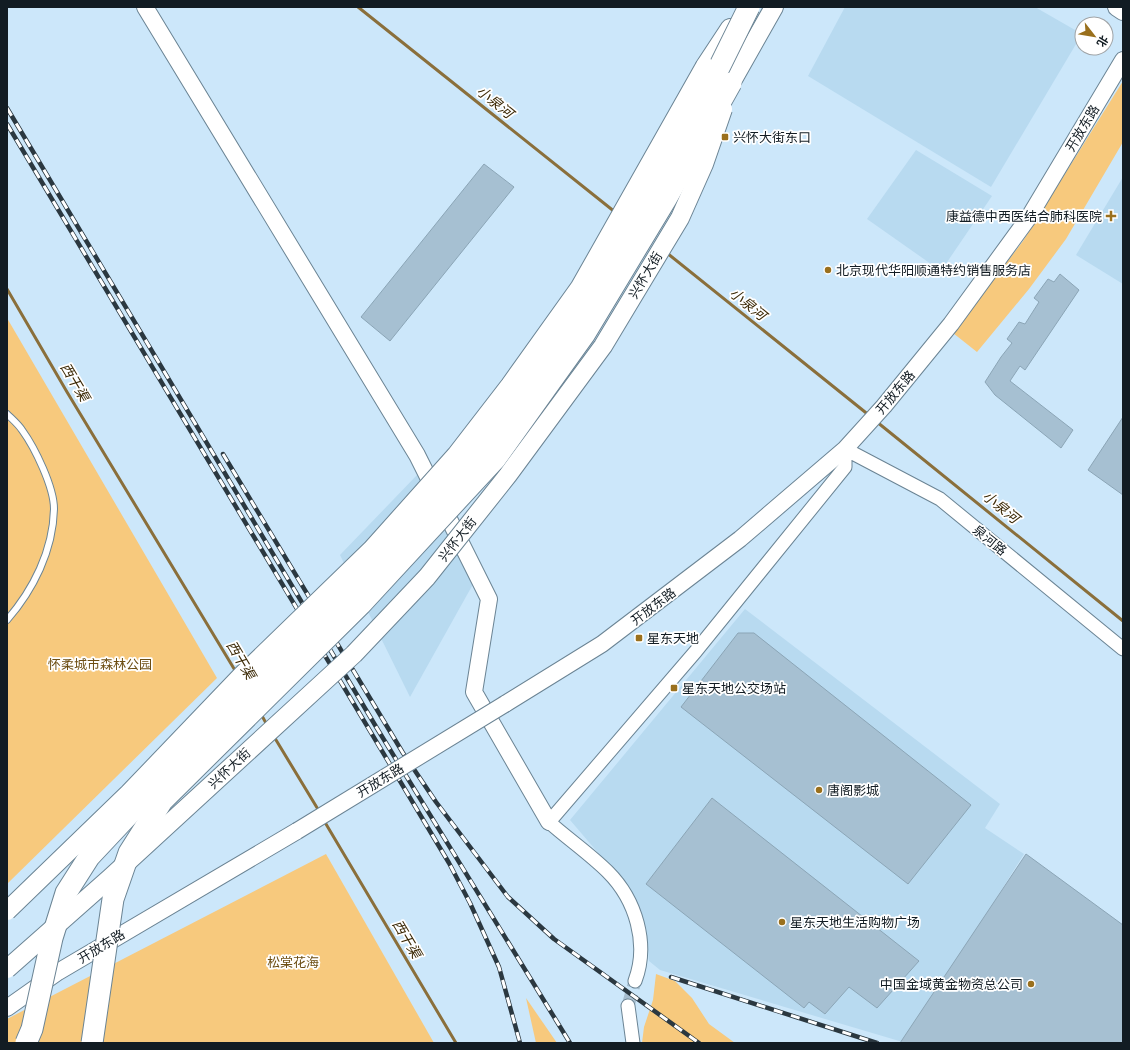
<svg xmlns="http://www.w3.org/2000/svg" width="1130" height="1050" font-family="'Fira Sans','Noto Sans SC',sans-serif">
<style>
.built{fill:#b8daf0}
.green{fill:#f7c97d}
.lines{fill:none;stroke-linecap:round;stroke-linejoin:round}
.stream{stroke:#8a6f3b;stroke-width:3}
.building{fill:#a6c0d2;stroke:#8ba5b6}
.minor-tunnel{stroke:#a7becf;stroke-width:13;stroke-dasharray:13 6;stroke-linecap:butt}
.service-casing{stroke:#6b8494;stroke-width:8}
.minor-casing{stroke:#6b8494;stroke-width:15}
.tertiary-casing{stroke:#6b8494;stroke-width:18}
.secondary-casing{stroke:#6b8494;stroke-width:20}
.service{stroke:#fff;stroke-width:6}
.minor{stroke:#fff;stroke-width:13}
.tertiary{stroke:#fff;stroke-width:16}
.secondary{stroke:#fff;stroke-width:18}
.rail-casing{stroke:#2b3840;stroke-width:4.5}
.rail{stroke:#fff;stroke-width:3;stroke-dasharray:9;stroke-linecap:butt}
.tertiary-bridge-casing{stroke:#6b8494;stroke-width:18;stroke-linecap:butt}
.secondary-bridge-casing{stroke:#6b8494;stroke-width:20;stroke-linecap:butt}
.trunk-bridge-casing{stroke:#6b8494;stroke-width:23;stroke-linecap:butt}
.tertiary-bridge{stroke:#fff;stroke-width:16}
.secondary-bridge{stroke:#fff;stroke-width:18}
.trunk-bridge{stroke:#fff;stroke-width:21}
.poi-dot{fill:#9a701d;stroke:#fff;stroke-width:1.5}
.labels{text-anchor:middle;stroke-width:3.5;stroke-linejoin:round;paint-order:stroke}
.street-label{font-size:13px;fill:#121c23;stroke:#fff}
.poi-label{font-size:13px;fill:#121c23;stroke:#fff;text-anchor:start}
.park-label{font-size:13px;fill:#6d4e13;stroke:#fff}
.water-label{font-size:14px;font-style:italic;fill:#3d2b08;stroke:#fff}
</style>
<rect width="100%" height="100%" fill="#cce7fa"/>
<g class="built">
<path d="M845 7H1035L1082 34 991 187 808 76Z"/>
<path d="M916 150 992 196 941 271 867 219Z"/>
<path d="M1123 177V284L1076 255Z"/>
<path d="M418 474 477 577 410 697 340 555Z"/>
<path d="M745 609 1000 804 985 828 1024 854 906 1043 660 970 649 961 646 929 629 889 570 820Z"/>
</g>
<g class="green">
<path d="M1123 81V142L1066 239 1029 289 977 352 953 333 1023 241Z"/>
<path d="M7 318 217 678 7 884Z"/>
<path d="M326 854 434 1043H7V1019Z"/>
<path d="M656 974 675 981 692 998 709 1024 735 1043H642L644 1027 653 1000Z"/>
<path d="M526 998 557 1043H536Z"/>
</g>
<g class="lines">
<g class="stream">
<path d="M358 7 615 212"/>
<path d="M667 253 870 416"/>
<path d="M7 289 67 392 236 672"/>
<path d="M877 422 1123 621"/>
<path d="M261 714 267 725"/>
<path d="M273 735 319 811"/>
<path d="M323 819 456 1043"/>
</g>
</g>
<g class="building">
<path d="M484 164 514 187 390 341 361 317Z"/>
<path d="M1060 274 1079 290 1025 370 1020 366 1010 381 1073 430 1061 448 995 395 985 382 1001 357 1012 343 1007 339 1019 322 1025 324 1039 302 1034 298 1048 279 1054 282Z"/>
<path d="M1123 417V495L1088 470Z"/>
<path d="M738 633H754L971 805 908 884 681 707Z"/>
<path d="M712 798 919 961 877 1008 849 987 825 1014 809 1002 804 1008 646 884Z"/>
<path d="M1026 854 1123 925V1043H900Z"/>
</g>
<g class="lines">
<path class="minor-tunnel" d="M628 1006 635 981"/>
<defs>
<path id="service" d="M7 414C12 419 18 424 22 430 35 448 54 487 54 509 53 551 33 590 7 620"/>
<g id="minor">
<path d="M635 981C649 944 636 900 608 872 590 854 568 839 549 822L696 651 845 467V449L940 499 1123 649"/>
<path d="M628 1006 633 1043"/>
</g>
<g id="tertiary">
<path d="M145 7 417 455 489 599 474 692 549 822"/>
<path d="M505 704 602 644 740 539 845 449 884 406 951 324 1029 217 1123 60"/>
<path d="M7 1008 58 972 297 831"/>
</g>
<g id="secondary">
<path d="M1117 7 1123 11"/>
<path d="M705 66 730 28"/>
<path d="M731 83 774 7"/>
</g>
</defs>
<use href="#service" class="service-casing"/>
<use href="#minor" class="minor-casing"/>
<use href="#tertiary" class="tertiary-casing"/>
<use href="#secondary" class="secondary-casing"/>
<use href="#service" class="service"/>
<use href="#minor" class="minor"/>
<use href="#tertiary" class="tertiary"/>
<use href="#secondary" class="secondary"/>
<defs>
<g id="rail">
<path d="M7 108 378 730 570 1043"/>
<path d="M7 124 449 863 470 903 499 967 520 1043"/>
<path d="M223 454 403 753 436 802 508 897 554 939 699 1043"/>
<path d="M671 977 877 1043"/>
</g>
</defs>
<use href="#rail" class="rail-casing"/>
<use href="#rail" class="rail"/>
<defs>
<path id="tertiary-bridge" d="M297 831 505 704"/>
<g id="secondary-bridge">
<path d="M7 911 129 793 242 675 372 549 456 455 510 385 580 287 705 66"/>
<path d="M7 969 110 878 354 654 427 577 508 475 603 346 680 218 704 164 723 109"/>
</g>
<g id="trunk-bridge">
<path d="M26 1043 32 1029 52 938 66 893 89 857 150 792 361 580 479 453 568 331 706 94 749 7"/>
<path d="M92 1043 113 899 129 853 162 801 361 604 496 458 584 335 666 199 731 83"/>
</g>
</defs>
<use href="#tertiary-bridge" class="tertiary-bridge-casing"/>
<use href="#secondary-bridge" class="secondary-bridge-casing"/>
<use href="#trunk-bridge" class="trunk-bridge-casing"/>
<use href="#tertiary-bridge" class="tertiary-bridge"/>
<use href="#secondary-bridge" class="secondary-bridge"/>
<use href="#trunk-bridge" class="trunk-bridge"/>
</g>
<g class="poi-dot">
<rect x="721" y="133" width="8" height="8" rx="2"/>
<path d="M1109 210h4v4h4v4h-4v4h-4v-4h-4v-4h4z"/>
<circle cx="828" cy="270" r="4"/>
<rect x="635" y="634" width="8" height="8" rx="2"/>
<rect x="670" y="684" width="8" height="8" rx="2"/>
<circle cx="819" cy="790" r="4"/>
<circle cx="782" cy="922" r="4"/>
<circle cx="1031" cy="984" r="4"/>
</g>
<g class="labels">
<g class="street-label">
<text transform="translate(1082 128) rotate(-59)" y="5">开放东路</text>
<text transform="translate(645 275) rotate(-59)" y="5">兴怀大街</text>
<text transform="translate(895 392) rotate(-50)" y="5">开放东路</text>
<text transform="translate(457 539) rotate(-52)" y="5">兴怀大街</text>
<text transform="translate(990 540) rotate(39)" y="5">泉河路</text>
<text transform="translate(653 606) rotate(-37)" y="5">开放东路</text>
<text transform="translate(229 768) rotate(-43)" y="5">兴怀大街</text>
<text transform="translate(380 780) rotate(-31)" y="5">开放东路</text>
<text transform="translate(101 946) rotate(-31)" y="5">开放东路</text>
</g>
<g class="poi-label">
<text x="733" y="142">兴怀大街东口</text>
<text x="1102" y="221" text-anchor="end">康益德中西医结合肺科医院</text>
<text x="836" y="275">北京现代华阳顺通特约销售服务店</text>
<text x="647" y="643">星东天地</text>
<text x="682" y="693">星东天地公交场站</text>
<text x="827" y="795">唐阁影城</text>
<text x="790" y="927">星东天地生活购物广场</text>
<text x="1023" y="989" text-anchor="end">中国金域黄金物资总公司</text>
</g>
<g class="park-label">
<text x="100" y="669">怀柔城市森林公园</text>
<text x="293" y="967">松棠花海</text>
</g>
<g class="water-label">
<text transform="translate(495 102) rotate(39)" y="5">小泉河</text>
<text transform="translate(748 304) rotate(39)" y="5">小泉河</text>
<text transform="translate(75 382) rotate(59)" y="5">西干渠</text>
<text transform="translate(1001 507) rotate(39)" y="5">小泉河</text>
<text transform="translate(241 660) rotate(59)" y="5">西干渠</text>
<text transform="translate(407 939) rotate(59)" y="5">西干渠</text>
</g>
</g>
<rect width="1130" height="1050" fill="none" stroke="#121c23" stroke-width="16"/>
<g transform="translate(1094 36) rotate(121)"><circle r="19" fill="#ffffff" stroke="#a0a4a7"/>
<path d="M0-3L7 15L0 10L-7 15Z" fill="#9a701d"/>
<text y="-6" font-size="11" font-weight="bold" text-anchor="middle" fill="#121c23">北</text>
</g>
</svg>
